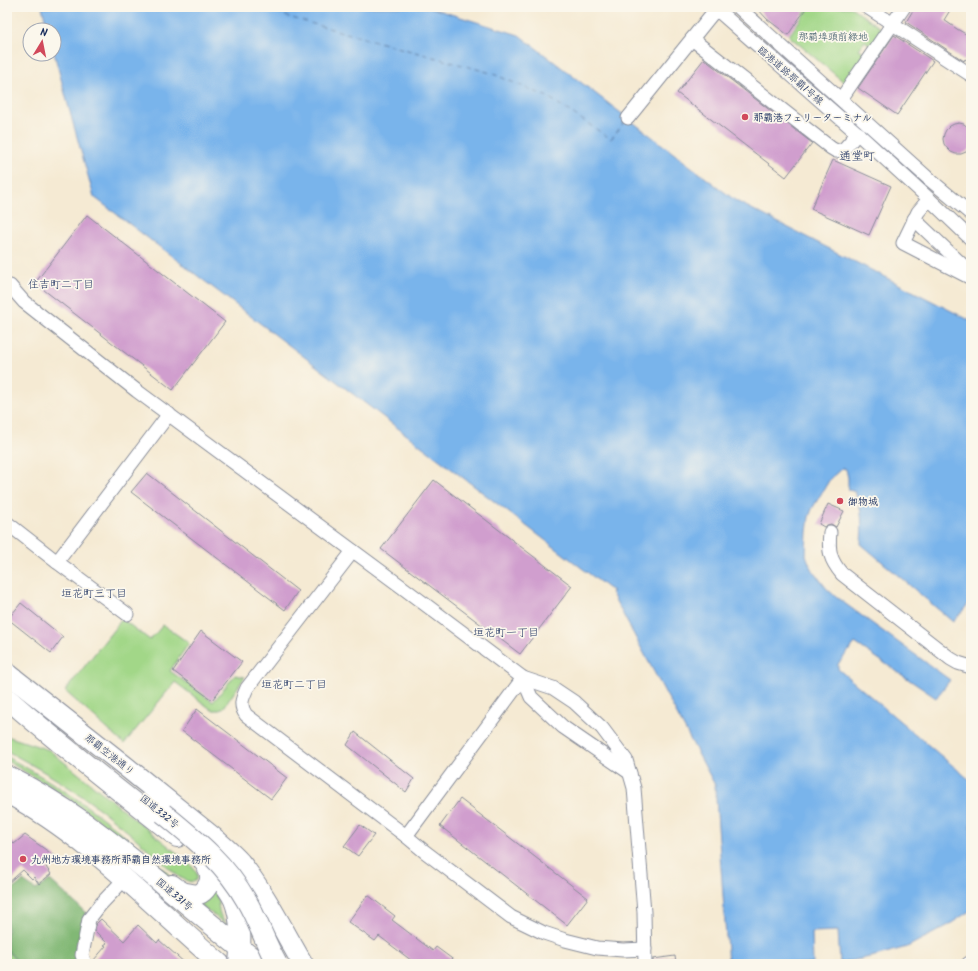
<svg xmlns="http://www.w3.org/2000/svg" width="978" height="971" font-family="Kalam,'Klee One',sans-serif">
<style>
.green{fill:#a2d788;stroke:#5e8373}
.forest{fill:#81b874;stroke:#4e7469}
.water{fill:#79b4eb;stroke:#4a72a4}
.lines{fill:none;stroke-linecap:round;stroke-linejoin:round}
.ferry{stroke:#375788;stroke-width:1;stroke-dasharray:5 4;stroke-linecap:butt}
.building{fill:#d09ece}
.minor-casing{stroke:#888c98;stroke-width:15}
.highway-casing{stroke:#888c98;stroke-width:22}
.minor{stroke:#fff;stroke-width:13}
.highway{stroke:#fff;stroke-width:20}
.highway-bridge-casing{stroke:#888c98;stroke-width:22;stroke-linecap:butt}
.highway-bridge{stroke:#fff;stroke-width:20}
.poi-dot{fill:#d1495b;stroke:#fbf7ec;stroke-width:1.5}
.labels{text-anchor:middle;stroke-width:3.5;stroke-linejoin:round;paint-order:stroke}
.park-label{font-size:10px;fill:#3d5968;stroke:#fbf7ec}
.street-label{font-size:10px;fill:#1b2f5e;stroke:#fbf7ec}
.poi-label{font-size:10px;font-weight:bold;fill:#1b2f5e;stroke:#fbf7ec;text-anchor:start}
.neighbourhood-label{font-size:11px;fill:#1b2f5e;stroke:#fbf7ec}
.quarter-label{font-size:12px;fill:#1b2f5e;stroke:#fbf7ec}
</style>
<rect width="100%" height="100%" fill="#fbf7ec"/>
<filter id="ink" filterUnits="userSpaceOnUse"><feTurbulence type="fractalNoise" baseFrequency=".025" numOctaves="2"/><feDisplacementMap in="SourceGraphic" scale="8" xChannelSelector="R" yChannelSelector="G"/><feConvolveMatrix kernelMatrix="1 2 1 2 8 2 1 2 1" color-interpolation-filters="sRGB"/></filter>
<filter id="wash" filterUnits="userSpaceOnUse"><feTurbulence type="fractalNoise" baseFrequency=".012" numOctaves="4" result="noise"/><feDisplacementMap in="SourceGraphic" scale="16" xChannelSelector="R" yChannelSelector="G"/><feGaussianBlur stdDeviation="0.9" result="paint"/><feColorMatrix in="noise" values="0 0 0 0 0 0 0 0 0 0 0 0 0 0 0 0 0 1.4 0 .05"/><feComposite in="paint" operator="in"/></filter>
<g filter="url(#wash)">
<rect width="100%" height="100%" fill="#f5ead3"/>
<g class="green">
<path d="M809 7H851L883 30 871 46 865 41 859 49 867 54 845 83 789 36Z"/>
<path d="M122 619 150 640 163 625 189 643 170 671 213 702 235 675 245 677 224 707 220 710H212L175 682 124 744 65 691Z"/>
<path d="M7 736 49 750 187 861C190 865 194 868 196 872 197 874 198 876 197 878 194 886 184 879 179 877 151 852 123 826 93 804 66 784 36 767 7 751Z"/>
<path d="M7 757C31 770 55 784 78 800 111 823 141 850 171 876L179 884C142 854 104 823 65 796 46 783 26 773 7 761Z"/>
<path d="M214 891C222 904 214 912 228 926L195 901Z"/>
<path d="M7 951 19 964H7Z"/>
</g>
<path class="forest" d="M50 880 86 913 76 946 77 964H20L7 950V894L23 881 36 890Z"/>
<path class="water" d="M42 7H428L519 35 736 201 971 321V601L953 622 861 544C862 526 863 509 855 492L849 490 848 485V478L846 469 842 468 830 479 812 509 809 517 807 532 806 555 809 563 814 572 827 589 836 597 950 680 936 698 855 643 838 664V669L971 781V910L947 926 907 947 875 956 840 963 838 931 812 932 813 964H728L715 785 611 592 613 591 608 588 94 197 73 123 54 53V30H48Z"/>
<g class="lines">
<path class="ferry" d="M269 7 288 17 491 73 548 97 611 139 624 123"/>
</g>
<g id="blocks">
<g class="building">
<path d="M756 7H807L788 35 767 19Z"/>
<path d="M915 7H952L944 20 957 29 971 37V63L965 59 964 61 906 22Z"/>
<path d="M894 35 933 61 897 115 858 88Z"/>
<path d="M704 59 812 143 786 177 677 93Z"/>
<path d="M959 123 964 124 971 130V147L966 152 961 154H956L951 152 947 148 944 144 943 139 944 134 946 130 950 126 954 124Z"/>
<path d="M833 160 891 186 869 235 811 209Z"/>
<path d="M87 215 225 322 173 390 35 283Z"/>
<path d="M147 473 298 591 285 610 131 492Z"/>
<path d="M434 480 572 586 520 654 381 549Z"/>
<path d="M828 504 844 511 836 527 831 524 827 525 824 527 819 524Z"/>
<path d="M21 603 63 637 51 653 8 619Z"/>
<path d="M201 631 242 662 212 700 173 671Z"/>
<path d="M197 709 287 778 271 799 182 731Z"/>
<path d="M355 732 414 779 406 792 347 745Z"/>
<path d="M460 799 588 898 567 925 440 826Z"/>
<path d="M360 825 374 835 358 856 344 846Z"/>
<path d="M25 835 56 857 46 867 51 874 39 884 34 877 32 879 23 870 7 884V836L14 844Z"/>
<path d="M368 895 395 916 392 920 433 951 436 947 459 964H416L379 936 375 941 348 922Z"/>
<path d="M101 919 124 941 138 925 157 943 159 940 186 964H93V961L106 946 104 945 107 943 95 931 96 924Z"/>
<path d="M675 956 676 964H653V959Z"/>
</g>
</g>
</g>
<g filter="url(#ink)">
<use href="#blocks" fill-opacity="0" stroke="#888c98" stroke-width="1"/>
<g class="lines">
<defs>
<g id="minor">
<path d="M714 7 856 132 927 197 971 239"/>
<path d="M738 7 929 179 971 214"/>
<path d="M867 7 971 75"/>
<path d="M692 39 831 148 836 151 844 149 858 133"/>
<path d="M841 99 904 7"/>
<path d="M628 118 716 9"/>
<path d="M929 199 918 212 903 243 971 278"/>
<path d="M914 219 971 273"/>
<path d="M7 291 10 286 24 302 137 391 402 587 523 678 553 688 574 702 602 728 626 760 634 788 644 912 645 964"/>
<path d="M7 523 57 562 169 414"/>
<path d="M830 532C828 551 830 560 842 574L951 659 958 663 971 667"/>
<path d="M353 551 247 688C242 699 239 705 246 715L406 836 424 851 511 917 544 933 565 940 597 948 623 950 645 949"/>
<path d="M57 562 127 614"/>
<path d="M523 678 531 697 563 727 630 773"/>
<path d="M406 836 523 678"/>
<path d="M85 964 82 955 89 919 100 905 118 886"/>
<path d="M968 964 971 962"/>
</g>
<g id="highway">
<path d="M716 9 718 7"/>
<path d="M7 673 125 766 213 837C222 845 232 853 240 862 265 893 283 930 303 964"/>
<path d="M7 698C62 747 120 791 177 837"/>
<path d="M7 776C63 803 111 841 159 881 193 909 226 937 260 964"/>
<path d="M7 793C88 836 151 905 220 964"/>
<path d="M213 870C220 879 229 889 234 900 242 920 241 943 239 964"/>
<path d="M172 885C176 888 181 892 186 893 190 894 195 895 199 894 205 892 211 883 210 876 210 871 207 866 204 862"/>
</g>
</defs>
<use href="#minor" class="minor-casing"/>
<use href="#highway" class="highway-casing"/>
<use href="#minor" class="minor"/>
<use href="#highway" class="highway"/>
<defs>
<path id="highway-bridge" d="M163 813C196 840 225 863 246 900 258 920 265 943 277 964"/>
</defs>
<use href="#highway-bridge" class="highway-bridge-casing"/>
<use href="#highway-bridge" class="highway-bridge"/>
</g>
</g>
<g class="poi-dot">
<circle cx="745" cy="117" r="4"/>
<circle cx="840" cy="501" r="4"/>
<circle cx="23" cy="859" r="4"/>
</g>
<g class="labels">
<g class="park-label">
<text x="833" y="40">那覇埠頭前緑地</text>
</g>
<g class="street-label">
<text transform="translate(791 75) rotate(41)" y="4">臨港道路那覇1号線</text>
<text transform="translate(110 754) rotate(38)" y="4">那覇空港通り</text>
<text transform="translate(160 811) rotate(39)" y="4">国道332号</text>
<text transform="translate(175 894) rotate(40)" y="4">国道331号</text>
</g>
<g class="poi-label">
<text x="753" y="121">那覇港フェリーターミナル</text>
<text x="848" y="505">御物城</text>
<text x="31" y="863">九州地方環境事務所那覇自然環境事務所</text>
</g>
<g class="neighbourhood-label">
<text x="61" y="288">住吉町二丁目</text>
<text x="94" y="597">垣花町三丁目</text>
<text x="506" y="636">垣花町一丁目</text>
<text x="294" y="688">垣花町二丁目</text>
</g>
<g class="quarter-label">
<text x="857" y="160">通堂町</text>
</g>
</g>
<rect width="978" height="971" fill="none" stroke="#fbf7ec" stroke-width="24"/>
<g transform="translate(42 42) rotate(10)"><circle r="19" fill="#fbf7ec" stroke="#a1a7b3"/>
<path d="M0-3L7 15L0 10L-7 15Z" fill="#d1495b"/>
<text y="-6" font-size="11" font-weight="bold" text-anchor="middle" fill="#1b2f5e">N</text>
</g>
</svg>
